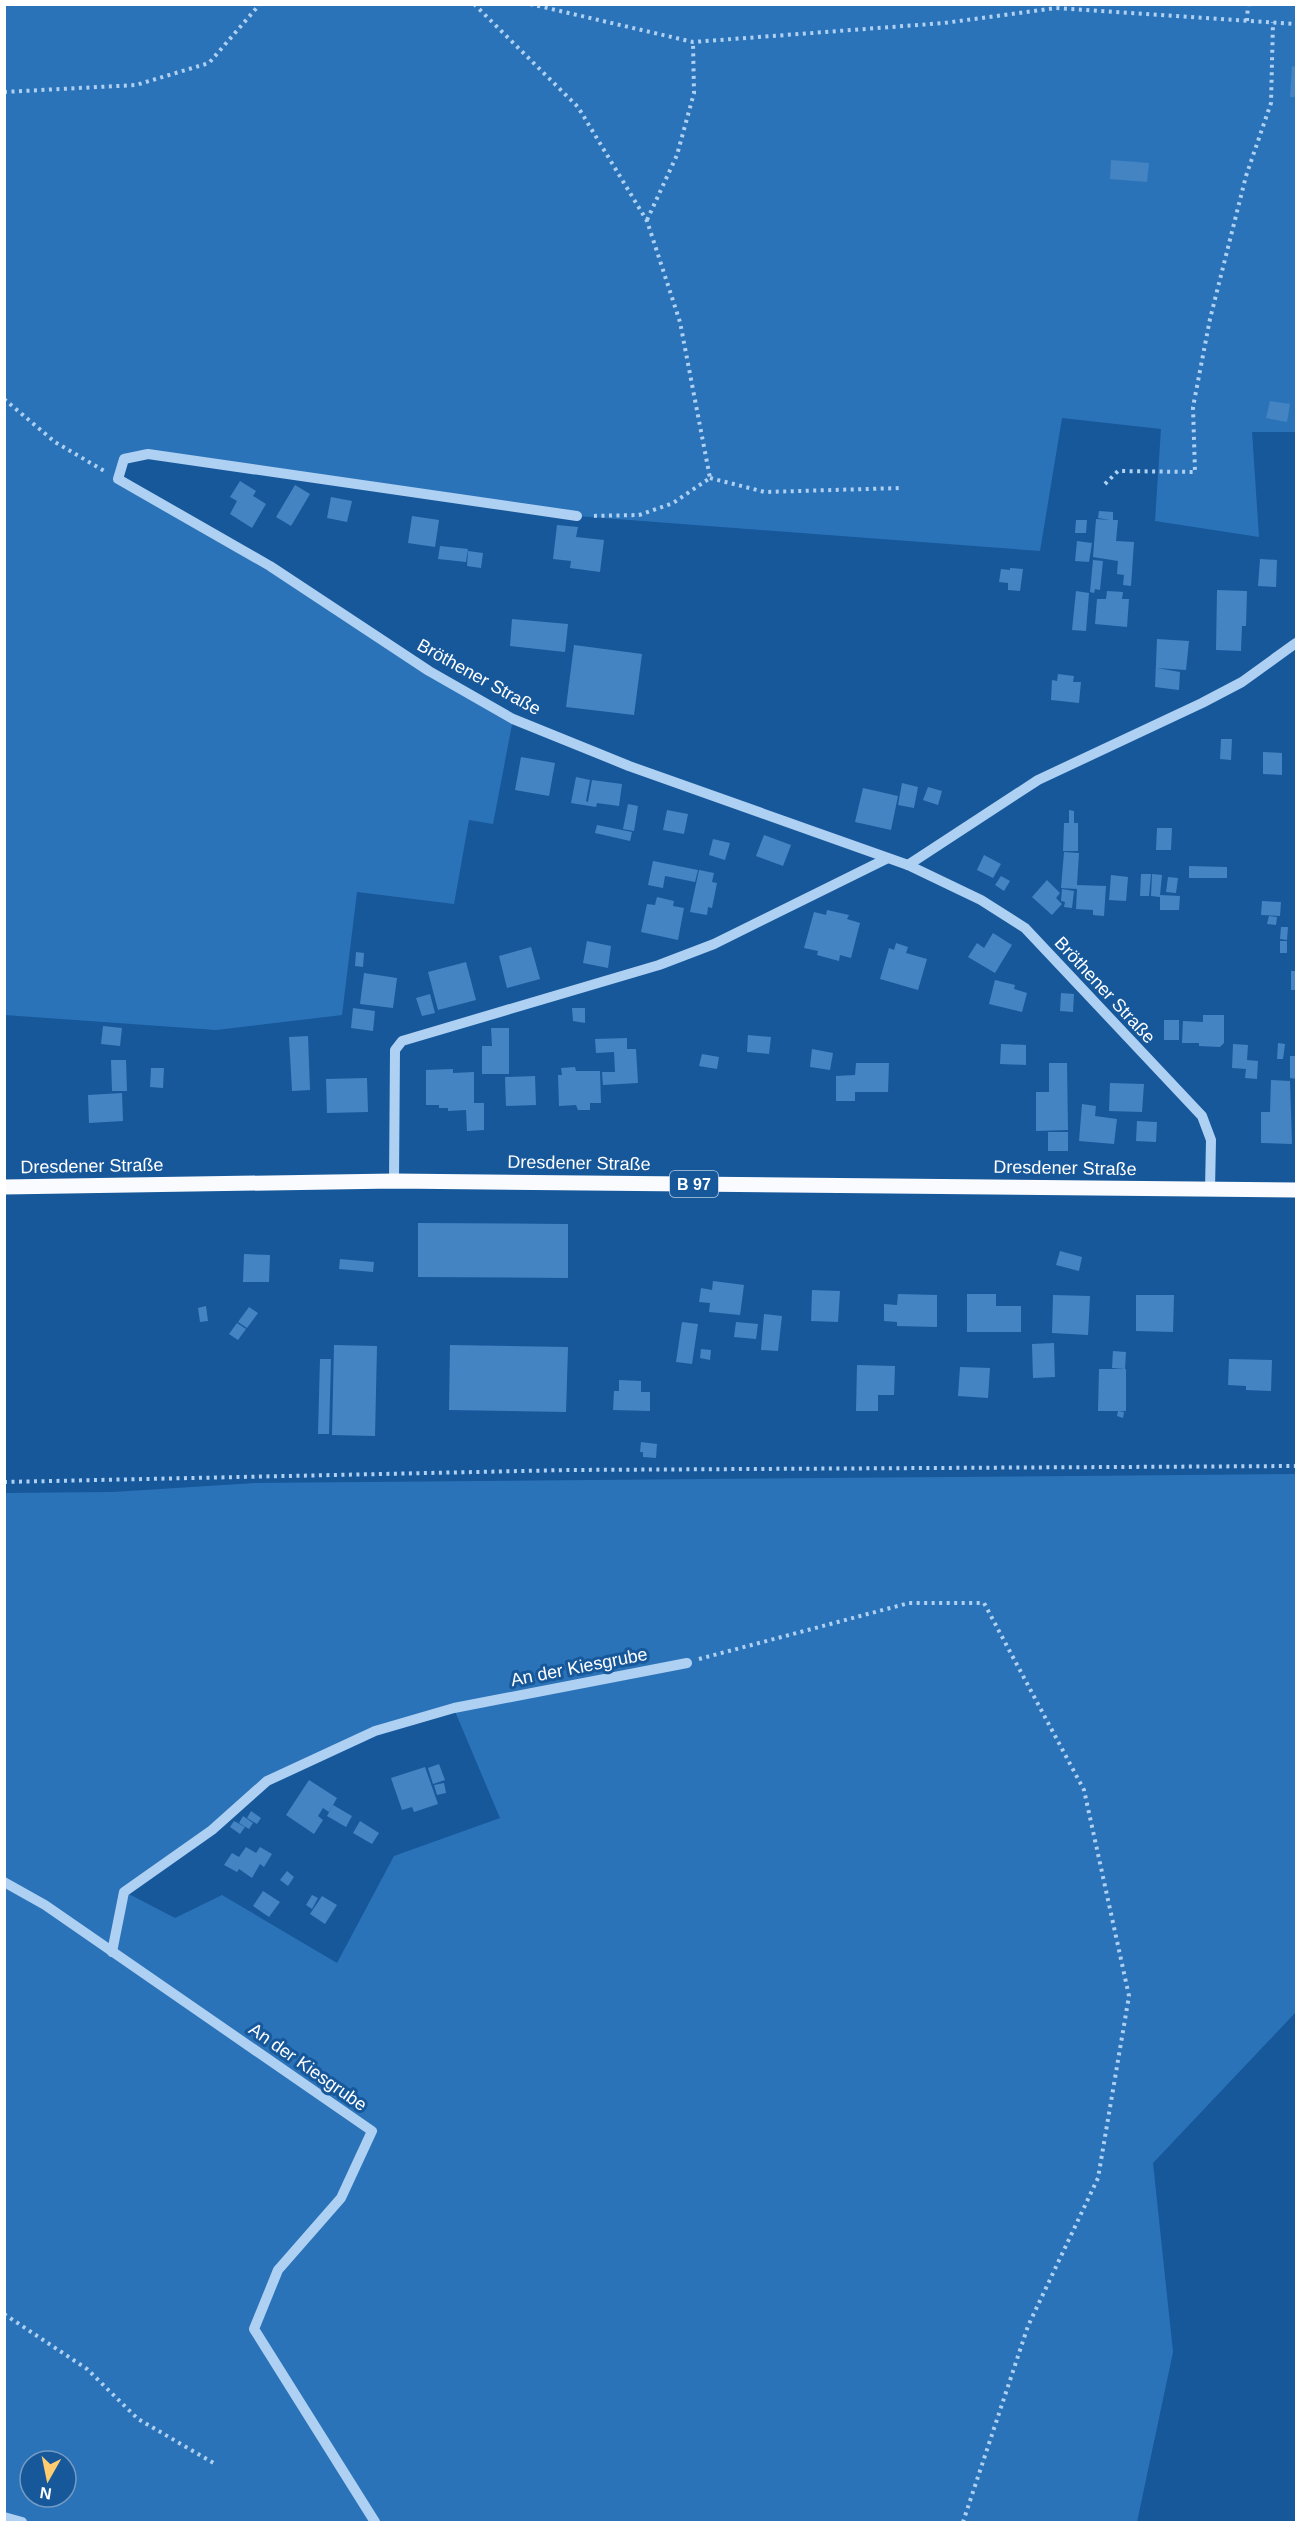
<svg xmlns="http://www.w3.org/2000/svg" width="1301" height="2527" font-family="Arial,sans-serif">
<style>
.green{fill:#2b73b9;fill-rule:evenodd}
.building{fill:#4484c3}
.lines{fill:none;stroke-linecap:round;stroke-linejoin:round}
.path{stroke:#aed0f2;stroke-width:4;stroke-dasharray:3 4.5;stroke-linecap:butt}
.minor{stroke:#aed0f2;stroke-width:10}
.major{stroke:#f9fbff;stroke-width:15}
.labels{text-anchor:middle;stroke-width:6;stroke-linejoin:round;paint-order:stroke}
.shield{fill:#17589b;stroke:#b9cde1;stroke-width:1.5}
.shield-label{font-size:16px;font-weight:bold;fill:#fff}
.street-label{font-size:18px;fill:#fff;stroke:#17589b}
</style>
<rect width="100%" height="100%" fill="#17589b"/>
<g class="green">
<path d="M4 5H1296V432H1252L1259 537 1155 521 1161 429 1062 418 1040 551 577 516 148 453 124 459 118 479 513 719 493 824 469 820 454 904 357 892 342 1015 216 1030 5 1015Z"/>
<path d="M1296 1474V2012L1153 2163 1173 2352 1137 2522H21L5 2518 4 1493 113 1492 255 1483ZM454 1709 500 1818 394 1856 337 1963 222 1895 175 1918 125 1892 268 1782 376 1731ZM30 2461H66V2497H30Z"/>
</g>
<g class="building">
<path d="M1292 66 1296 67V97H1290Z"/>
<path d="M1111 160 1149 163 1147 182 1110 179Z"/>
<path d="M1270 401 1290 404 1287 422 1266 418Z"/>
<path d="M240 481 256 491 253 496 266 504 252 528 230 514 237 501 230 497Z"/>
<path d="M295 485 310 494 291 526 276 517Z"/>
<path d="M331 497 352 501 347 522 327 518Z"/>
<path d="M1099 511 1113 512V520H1118L1116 541 1134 542 1131 586 1123 585 1124 575 1117 574 1118 561 1093 557 1096 519 1110 520 1098 518Z"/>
<path d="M412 516 439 520 435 547 408 543Z"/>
<path d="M1076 520H1087L1086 533H1075Z"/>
<path d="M557 525 578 527 576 537 604 540 600 572 570 568 571 561 553 559Z"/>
<path d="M1077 541 1092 543 1089 562 1075 561Z"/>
<path d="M440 546 468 549 466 562 438 559Z"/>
<path d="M468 551 483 553 481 568 467 566Z"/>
<path d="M1260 559 1277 560 1276 587 1258 586Z"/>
<path d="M1093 560 1103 561 1100 590 1095 589 1094 593 1090 592Z"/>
<path d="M1010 568 1023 569 1020 591 1008 590V583L999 582 1001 569 1010 570Z"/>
<path d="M1217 590 1247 591 1246 626H1242L1241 651 1216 650Z"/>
<path d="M1076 591 1089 593 1086 631 1072 630Z"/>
<path d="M1107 591 1123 592 1122 599H1129L1127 627 1095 624 1097 599H1106Z"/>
<path d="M512 619 568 624 565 652 510 646Z"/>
<path d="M1157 639 1189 641 1186 670 1157 668 1180 672 1179 690 1155 687Z"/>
<path d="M574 645 642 654 634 715 566 707Z"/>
<path d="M1058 674 1074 676 1073 682H1081L1079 703 1051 700 1052 680 1057 681Z"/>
<path d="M1221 739H1232L1231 760 1220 759Z"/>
<path d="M1263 752 1282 753V775L1263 774Z"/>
<path d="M521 757 555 763 549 796 515 790Z"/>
<path d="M576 777 590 780 586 801 588 802 592 780 622 784 619 806 597 803 596 807 571 803Z"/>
<path d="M902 783 918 787 914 808 898 805Z"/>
<path d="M928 787 942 791 938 805 923 800Z"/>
<path d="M863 788 898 796 891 830 855 822Z"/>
<path d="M628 804 638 806 634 831 623 829Z"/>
<path d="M667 810 688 814 684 834 663 830Z"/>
<path d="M1069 810 1074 811V823H1078V851H1063L1064 823H1069Z"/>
<path d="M597 825 632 832 630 841 595 833Z"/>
<path d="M1157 828H1172L1171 850H1156Z"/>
<path d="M764 835 791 845 783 866 756 856Z"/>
<path d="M713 839 730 843 725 860 709 855Z"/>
<path d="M1064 852 1079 853 1077 885 1106 886 1104 916 1093 915V910L1076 909 1077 889 1061 888Z"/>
<path d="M984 855 1001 864 993 878 977 870Z"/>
<path d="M653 861 698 870 695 882 665 876 663 888 648 885Z"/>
<path d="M1189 866 1227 867V878H1189Z"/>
<path d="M699 870 714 873 712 882 717 883 712 908 708 907 707 915 690 912Z"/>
<path d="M1141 874H1151L1149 896H1140Z"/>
<path d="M1152 874 1162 875 1160 895 1180 896 1179 910H1160V897L1151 896Z"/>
<path d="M1111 875 1128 877 1126 901 1109 900Z"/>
<path d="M1001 876 1010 881 1004 891 995 885Z"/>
<path d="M1168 877 1178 878 1176 893 1166 892Z"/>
<path d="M1047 880 1060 893 1056 898 1062 904 1052 915 1032 897Z"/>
<path d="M1062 889 1074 891 1072 908 1064 907 1065 902 1061 901Z"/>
<path d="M657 897 674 901 673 906 684 908 678 940 641 932 647 904 655 905Z"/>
<path d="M1262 901 1281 902 1280 916 1261 915Z"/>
<path d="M827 910 849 915 847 919 860 923 851 958 840 955 839 961 817 955 818 951 804 948 814 912 826 915Z"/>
<path d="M1269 916 1277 917 1276 925 1267 924Z"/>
<path d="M1281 927H1288L1287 940 1280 939Z"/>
<path d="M993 933 1012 945 995 973 968 957 977 943 984 948Z"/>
<path d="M587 941 611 946 608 968 583 963Z"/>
<rect x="1280" y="941" width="7" height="12"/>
<path d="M896 943 908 947 906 953 927 959 918 990 880 979 889 948 894 950Z"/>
<path d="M531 947 540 979 507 988 499 956Z"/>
<path d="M356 952 364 953 363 967 355 966Z"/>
<path d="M466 962 476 1000 438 1010 428 972Z"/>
<rect x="1291" y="971" width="5" height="19"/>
<path d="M364 973 397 978 393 1008 360 1004Z"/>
<path d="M995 980 1015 985 1014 989 1027 993 1022 1012 989 1004Z"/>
<path d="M1061 993 1074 994 1073 1012 1060 1011Z"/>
<path d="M430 994 435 1013 422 1016 416 998Z"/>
<path d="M353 1008 375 1011 373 1031 351 1028Z"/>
<path d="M572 1008H585V1023L573 1021Z"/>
<path d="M1203 1015H1224V1043L1220 1047 1199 1046V1043H1182L1183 1021 1203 1022Z"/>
<rect x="1164" y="1020" width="15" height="20"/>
<path d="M103 1026 122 1028 120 1046 101 1044Z"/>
<path d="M491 1028H509V1074H482V1046H492Z"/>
<path d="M748 1035 771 1037 769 1054 747 1052Z"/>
<path d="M308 1036 310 1090 292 1091 289 1037Z"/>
<path d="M627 1038V1049H636L638 1083 603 1085 602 1072H615L614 1052 596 1053 595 1039Z"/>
<path d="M1278 1043 1285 1044 1283 1059H1277Z"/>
<path d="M1001 1044 1026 1045V1065L1000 1064Z"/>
<path d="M1233 1044 1248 1045 1247 1060 1258 1061 1257 1079 1245 1078 1246 1069 1232 1068Z"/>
<path d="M812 1049 833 1053 830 1070 810 1067Z"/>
<path d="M702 1054 719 1057 717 1069 699 1066Z"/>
<path d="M1290 1056H1296V1079L1290 1078Z"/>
<path d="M111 1060H126L127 1091H112Z"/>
<path d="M856 1063H889L888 1092H855V1101H836V1076L855 1075Z"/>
<path d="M1049 1063H1067L1068 1130 1036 1131V1092H1049Z"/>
<path d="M575 1067 576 1071H600L601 1103H590V1110H578L576 1105 559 1106 558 1075H562L561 1068Z"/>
<path d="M151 1068H164L163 1088 150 1087Z"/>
<path d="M453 1069V1073L474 1072V1103H484V1130L467 1131 466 1110 448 1111V1108H439V1105H426V1070Z"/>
<path d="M535 1076 536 1105 506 1106 505 1077Z"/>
<path d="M367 1078 368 1112 327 1113 326 1079Z"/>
<path d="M1271 1080 1290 1081 1292 1144 1261 1143V1112H1270Z"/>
<path d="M1110 1083 1144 1084 1142 1112 1109 1111Z"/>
<path d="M122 1093 123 1121 89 1123 88 1095Z"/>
<path d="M1082 1104 1096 1106 1095 1116 1117 1119 1114 1144 1079 1141Z"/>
<path d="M1137 1121 1157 1122 1156 1142 1136 1141Z"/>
<rect x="1048" y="1132" width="20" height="19"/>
<path d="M418 1223 568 1224V1278L418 1277Z"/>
<path d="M1060 1251 1082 1257 1079 1271 1056 1265Z"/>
<path d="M244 1254 270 1255 269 1282H243Z"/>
<path d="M340 1259 374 1262 373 1272 339 1269Z"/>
<path d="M713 1281 744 1285 740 1315 709 1312 710 1303 699 1302 701 1288 712 1290Z"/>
<path d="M812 1290 840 1291 838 1322 811 1321Z"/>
<path d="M898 1294 937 1295V1327L897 1326V1322L884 1321V1304L897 1305Z"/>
<path d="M967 1294H996V1306H1021V1332H967Z"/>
<path d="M1053 1295 1090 1296 1088 1335 1052 1333Z"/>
<path d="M1136 1295H1174L1173 1332 1136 1331Z"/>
<path d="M206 1306 208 1321 200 1322 198 1308Z"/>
<path d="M249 1307 258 1313 247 1328 238 1322Z"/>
<path d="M764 1314 782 1316 778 1351 761 1350Z"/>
<path d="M682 1322 698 1324 692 1364 676 1362Z"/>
<path d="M736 1322 758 1324 756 1339 734 1337Z"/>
<path d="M237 1323 246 1329 238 1340 229 1334Z"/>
<path d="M1054 1343 1055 1377 1033 1378 1032 1344Z"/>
<path d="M334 1345 377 1346 375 1436 332 1435Z"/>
<path d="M450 1345 568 1347 566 1412 449 1410Z"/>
<path d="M701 1349 711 1350 710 1360 700 1358Z"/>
<path d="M1113 1351 1126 1352 1125 1369 1112 1368Z"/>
<path d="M320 1359H331L329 1434H318Z"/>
<path d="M1229 1359 1272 1360 1271 1391 1246 1390V1386L1228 1385Z"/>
<path d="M857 1365 895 1366 894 1395H878V1411H856Z"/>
<path d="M960 1367 990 1368 988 1398 958 1396Z"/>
<path d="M1099 1369H1126V1411H1118L1124 1412 1123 1418 1117 1416 1118 1411H1098Z"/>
<path d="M619 1380 641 1381V1392H650V1411L613 1410 614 1391H619Z"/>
<path d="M641 1442 657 1444 656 1458 643 1457V1452H640Z"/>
<path d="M439 1764 445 1780 433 1784 428 1768Z"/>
<path d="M425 1767 438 1804 414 1812 412 1807 402 1810 391 1778Z"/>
<path d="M309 1780 337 1798 329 1812 323 1808 318 1816 323 1820 314 1834 286 1815Z"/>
<path d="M444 1783 446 1793 437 1795 434 1785Z"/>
<path d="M333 1805 352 1816 346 1827 327 1816Z"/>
<path d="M251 1811 261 1818 257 1824 247 1818Z"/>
<path d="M243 1816 253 1823 249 1829 239 1823Z"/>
<path d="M234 1821 245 1827 240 1834 230 1827Z"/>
<path d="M360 1821 379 1833 372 1844 353 1833Z"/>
<path d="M246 1847 256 1853 260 1847 272 1854 264 1867 260 1864 252 1878 239 1869 237 1872 224 1865 232 1853 239 1857Z"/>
<path d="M287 1871 294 1877 288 1886 280 1880Z"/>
<path d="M263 1891 280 1902 269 1917 253 1906Z"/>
<path d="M312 1895 318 1898 312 1909 306 1905Z"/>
<path d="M322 1896 337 1905 325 1924 310 1914Z"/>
</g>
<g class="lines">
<g class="path">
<path d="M474 4 578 107 647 221 680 322 710 478 673 503 639 515 590 516"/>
<path d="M530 4 693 42 944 23 1056 8 1296 24"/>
<path d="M1247 21 1248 4"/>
<path d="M4 92 136 85 209 63 260 4"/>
<path d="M647 220 677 155 694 93 693 42"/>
<path d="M4 399 55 442 106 472"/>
<path d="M710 478 765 492 901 488"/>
<path d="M1105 484 1118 471 1195 472 1193 407 1210 319 1246 176 1271 103 1273 22"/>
<path d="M4 1482 569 1470 1296 1466"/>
<path d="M699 1659 909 1603H984L1084 1790 1129 1996 1098 2178 1028 2326 963 2522"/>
<path d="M4 2314 87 2369 138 2419 217 2465"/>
</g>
<g class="minor">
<path d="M577 516 148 454 124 459 118 479 270 566 429 671 513 719 629 766 908 865 981 900 1025 928 1202 1116 1211 1140 1210 1189"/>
<path d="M908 865 1038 780 1202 703 1242 682 1296 643"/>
<path d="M394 1181 395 1050 402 1041 659 965 714 944 886 859"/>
<path d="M4 1882 45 1905 372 2131 341 2198 278 2270 254 2329 375 2522"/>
<path d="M112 1952 124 1892 212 1830 267 1781 375 1731 454 1708 687 1663"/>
<path d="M4 2517 22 2522"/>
</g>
<path class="major" d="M4 1187 394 1181 1296 1190"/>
</g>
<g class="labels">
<rect class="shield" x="670" y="1171" width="48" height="26" rx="4.5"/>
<g class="shield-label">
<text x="694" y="1190">B 97</text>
</g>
<g class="street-label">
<text transform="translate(479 677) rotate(29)" y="6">Bröthener Straße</text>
<text transform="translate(1105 990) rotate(47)" y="6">Bröthener Straße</text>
<text transform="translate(579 1163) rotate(1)" y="6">Dresdener Straße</text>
<text transform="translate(92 1166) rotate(-1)" y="6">Dresdener Straße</text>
<text transform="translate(1065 1168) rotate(1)" y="6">Dresdener Straße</text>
<text transform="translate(579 1667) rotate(-11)" y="6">An der Kiesgrube</text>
<text transform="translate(308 2067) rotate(35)" y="6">An der Kiesgrube</text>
</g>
</g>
<rect width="1301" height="2527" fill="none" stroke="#ffffff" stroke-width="12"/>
<g transform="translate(48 2479) rotate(189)"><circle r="28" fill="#17589b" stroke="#749bc3" stroke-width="1.5"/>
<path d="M0-4.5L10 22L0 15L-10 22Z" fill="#ffcd6f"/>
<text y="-9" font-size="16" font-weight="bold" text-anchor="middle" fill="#ffffff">N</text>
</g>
</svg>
